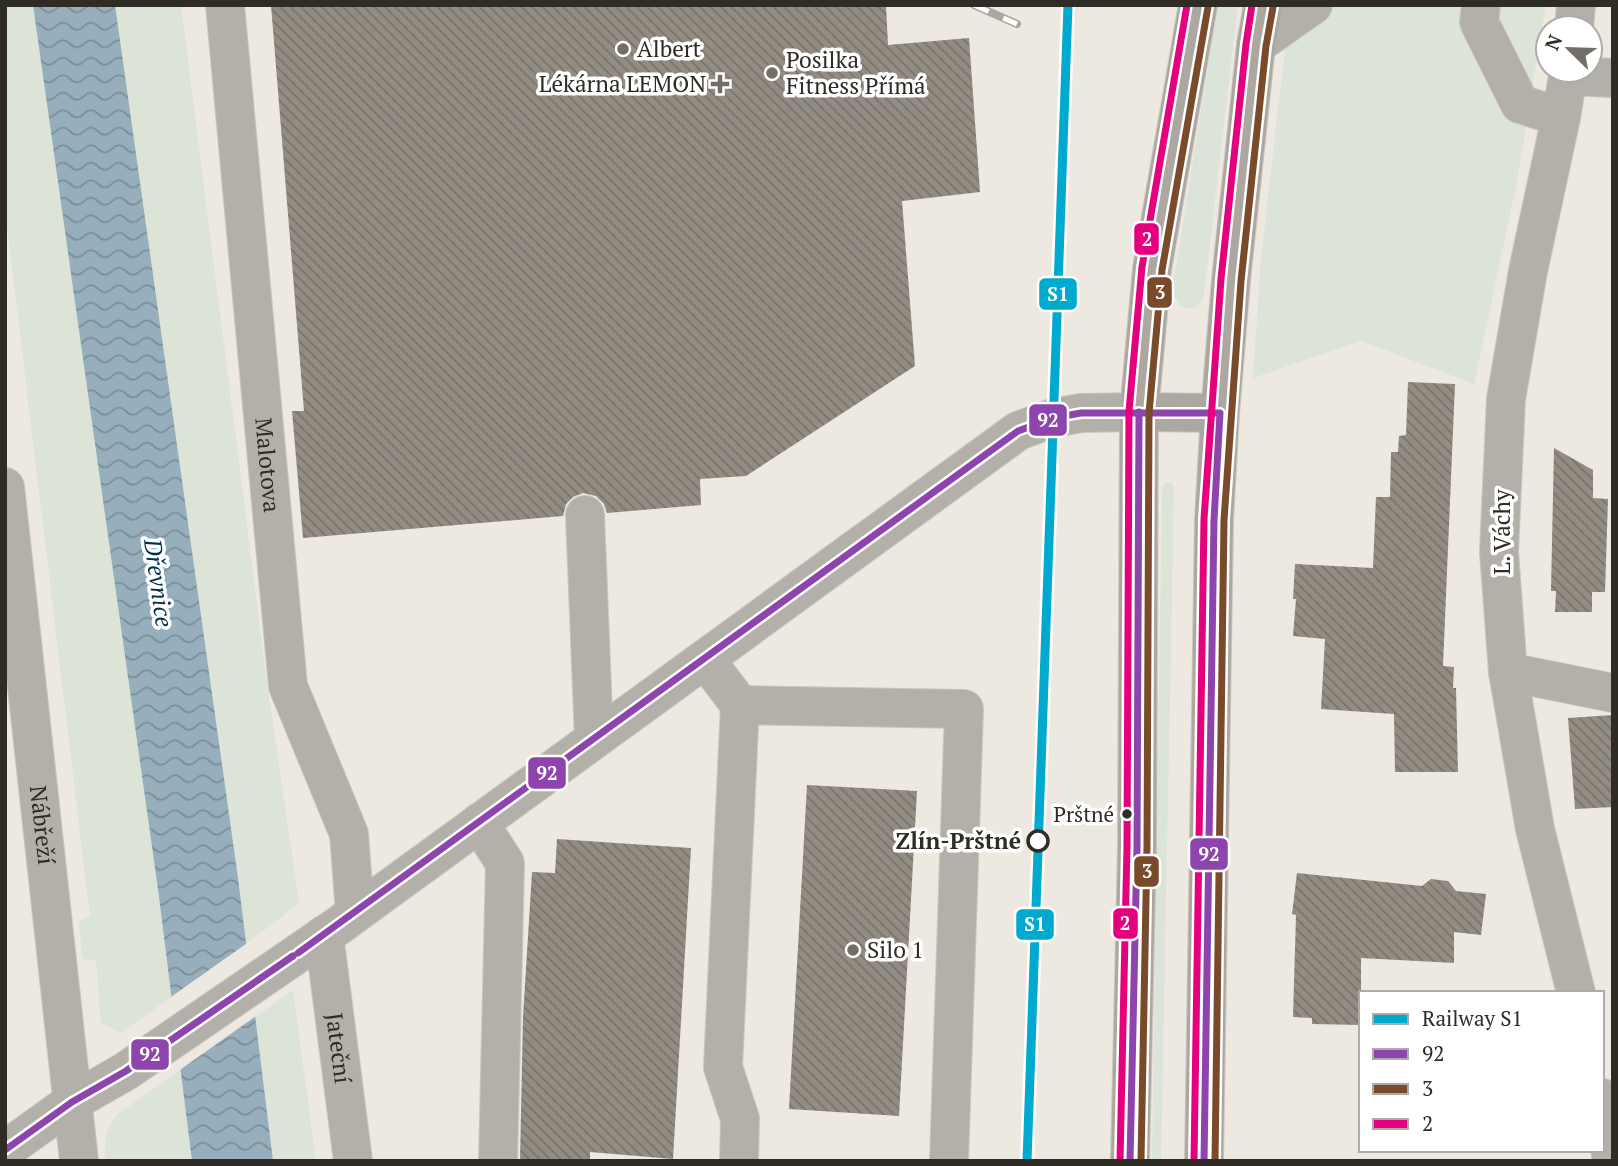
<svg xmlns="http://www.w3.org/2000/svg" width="1618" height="1166" font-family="'PT Serif',serif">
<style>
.green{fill:#dce4d7}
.water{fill:url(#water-waves)}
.pier{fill:#ede8e0}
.building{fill:url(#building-back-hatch)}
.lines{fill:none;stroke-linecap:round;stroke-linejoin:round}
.minor-casing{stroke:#cac5bf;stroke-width:40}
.major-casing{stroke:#cac5bf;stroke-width:40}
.minor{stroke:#b3b0aa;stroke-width:38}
.major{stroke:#aca7a0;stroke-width:38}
.rail-casing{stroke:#aca7a2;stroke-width:8}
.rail{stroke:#fff;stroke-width:5;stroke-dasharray:16;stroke-linecap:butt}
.bus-1-casing{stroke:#fff;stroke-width:12}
.bus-2-casing{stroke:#fff;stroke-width:12}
.bus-3-casing{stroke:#fff;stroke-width:12}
.bus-1{stroke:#8e44ad;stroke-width:7}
.bus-2{stroke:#7a4b2a;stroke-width:7}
.bus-3{stroke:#e5007d;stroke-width:7}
.rail-1-casing{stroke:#fff;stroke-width:14}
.rail-1{stroke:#00a9ce;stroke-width:9}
.poi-dot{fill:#726e67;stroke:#fff;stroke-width:2.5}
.bus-dot{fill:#2f2c26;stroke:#fff;stroke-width:2.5}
.stop-dot{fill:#fff;stroke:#2f2c26;stroke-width:3.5}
.labels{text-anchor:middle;stroke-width:7;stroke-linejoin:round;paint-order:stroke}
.bus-label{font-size:21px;fill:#2f2c26;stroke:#fff;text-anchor:end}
.poi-label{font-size:23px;fill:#2f2c26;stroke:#fff;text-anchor:start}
.street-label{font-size:23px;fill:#2f2c26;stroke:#fff}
.stop-label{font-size:23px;font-weight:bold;fill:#2f2c26;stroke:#fff;text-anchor:end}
.water-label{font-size:24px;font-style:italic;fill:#01324b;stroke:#fff}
.line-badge{stroke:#fff;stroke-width:2.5}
.badge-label{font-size:19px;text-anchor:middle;font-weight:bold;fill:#fff}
</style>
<defs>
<pattern id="water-waves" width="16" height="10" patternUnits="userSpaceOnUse" patternTransform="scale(1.75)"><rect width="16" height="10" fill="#97aebc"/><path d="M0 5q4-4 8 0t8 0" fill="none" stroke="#7c8e99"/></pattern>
<pattern id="building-back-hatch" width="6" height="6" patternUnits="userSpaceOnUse" patternTransform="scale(1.75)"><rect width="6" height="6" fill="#938c83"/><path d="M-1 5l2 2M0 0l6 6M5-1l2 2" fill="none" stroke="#78736b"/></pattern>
</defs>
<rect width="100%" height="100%" fill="#ede8e0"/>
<g class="green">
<path d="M5 5H181L266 676 299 903 274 923 121 1033 101 1023 96 960 82 959 79 921 90 916 5 209Z"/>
<path d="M1218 5H1238L1204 294 1200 304 1192 309 1180 306 1174 296 1173 285Z"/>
<path d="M1290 5H1546L1516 186 1474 384 1361 341 1253 378 1261 259Z"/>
<path d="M1166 482 1172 483 1174 488 1161 1161H1152L1162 488Z"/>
<path d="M293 990 316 1161H106C104 1141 105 1129 118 1114Z"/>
</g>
<path class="water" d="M33 5H115L238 878 273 1161H192L158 889Z"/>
<path class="pier" d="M250 941 259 1014 177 1072 168 999Z"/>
<g class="building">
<path d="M271 5H886L888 45 969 38 980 192 902 201 915 366 746 476 700 479 701 505 607 513 604 504 596 496 583 493 573 497 566 504 563 516 303 538 292 411H304Z"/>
<path d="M1408 382 1455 384 1443 666 1454 667 1453 688H1456L1458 772H1395L1394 714 1321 709 1325 639 1293 636 1296 599H1293L1295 564 1373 568 1376 497H1390L1391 452H1398L1399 436 1406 435Z"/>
<path d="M1554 448 1593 470V498L1608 499 1605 592H1592V612H1555L1556 591H1551Z"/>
<path d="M1613 715V807L1575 809 1568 718Z"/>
<path d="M807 785 917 791 899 1116 789 1109Z"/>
<path d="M557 839 691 848 673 1159 590 1152V1161H520L523 1017 532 872 555 873Z"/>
<path d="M1297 873 1422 886 1431 879 1448 881 1456 891 1486 894 1481 935 1454 932V963L1361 958V1025L1312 1024V1018L1293 1017 1296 915 1292 914Z"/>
</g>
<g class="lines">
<defs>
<g id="minor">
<path id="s1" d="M225 5 288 686 349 834 355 913"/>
<path d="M1481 5 1479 22 1520 104 1561 117"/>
<path d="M1574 28 1576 5"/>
<path d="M1256 45 1313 5"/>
<path d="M1569 70 1561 117 1528 271 1506 399 1499 552 1508 672 1535 829 1576 993"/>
<path d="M1568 76 1613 78"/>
<path id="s2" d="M5 487 79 1161"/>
<path d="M585 515 594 739"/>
<path d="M705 659 740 705 964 709 949 1161"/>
<path d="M1508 672 1613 693"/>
<path d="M479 823 505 863 498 1161"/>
<path id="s3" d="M324 935 353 1161"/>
<path d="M1602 1098 1612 1161"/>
<path d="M5 1150 72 1102 126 1071 338 926 1018 431 1053 418 1081 413 1139 412"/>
<path d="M739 1161 740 1119 723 1067 740 705"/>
</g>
<g id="major">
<path d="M1139 412 1220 413"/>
<path d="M1130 1161 1137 847 1139 412 1152 269 1198 5"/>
<path d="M1204 1161 1214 520 1220 413 1231 280 1256 45 1263 5"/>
</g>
</defs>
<use href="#minor" class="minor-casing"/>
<use href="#major" class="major-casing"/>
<use href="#minor" class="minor"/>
<use href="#major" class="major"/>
<defs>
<path id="rail" d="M974 5 1017 24"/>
</defs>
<use href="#rail" class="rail-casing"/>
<use href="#rail" class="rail"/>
<defs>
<g id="bus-1">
<path d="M298 953 1018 431 1053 418 1081 413H1220L1214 520 1204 1161"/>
<path d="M5 1150 72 1102 126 1071 293 956"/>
<path d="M1130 1161 1137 847 1139 412"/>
</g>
<g id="bus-2">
<path d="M1141 1161 1147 847 1149 413 1162 270 1208 7"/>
<path d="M1215 1161 1224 520 1241 281 1266 46 1273 7"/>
</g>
<g id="bus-3">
<path d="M1120 1161 1127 847 1129 411 1142 267 1187 5"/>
<path d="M1194 1161 1204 519 1221 279 1246 44 1252 5"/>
</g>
</defs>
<use href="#bus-1" class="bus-1-casing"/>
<use href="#bus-2" class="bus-2-casing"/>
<use href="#bus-3" class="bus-3-casing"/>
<use href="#bus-1" class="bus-1"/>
<use href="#bus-2" class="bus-2"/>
<use href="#bus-3" class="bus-3"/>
<defs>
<path id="rail-1" d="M1027 1161 1068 5"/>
</defs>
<use href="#rail-1" class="rail-1-casing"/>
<use href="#rail-1" class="rail-1"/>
</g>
<g class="poi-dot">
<circle cx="623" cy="49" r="7"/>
<circle cx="772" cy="73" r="7"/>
<path d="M716.5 73.5h7v7h7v7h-7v7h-7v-7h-7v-7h7z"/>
<circle cx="853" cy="950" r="7"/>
</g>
<circle class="bus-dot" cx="1127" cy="814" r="6"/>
<circle class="stop-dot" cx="1038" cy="841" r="10"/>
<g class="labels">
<g class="bus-label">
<text x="1114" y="822">Prštné</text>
</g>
<g class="poi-label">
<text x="637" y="57">Albert</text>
<text x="786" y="68">Posilka<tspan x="786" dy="26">Fitness Přímá</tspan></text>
<text x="706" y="92" text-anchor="end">Lékárna LEMON</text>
<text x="867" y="958">Silo 1</text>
</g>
<g class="street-label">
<text dy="8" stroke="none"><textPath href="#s1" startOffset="462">Malotova</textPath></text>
<text transform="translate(1502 532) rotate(-90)" y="8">L. Váchy</text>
<text dy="8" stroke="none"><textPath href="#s2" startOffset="340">Nábřeží</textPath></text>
<text dy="8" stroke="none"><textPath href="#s3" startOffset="114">Jateční</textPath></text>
</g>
<g class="stop-label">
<text x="1021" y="849">Zlín-Prštné</text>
</g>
<g class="water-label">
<text transform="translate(158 583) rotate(82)" y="8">Dřevnice</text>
</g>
</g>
<g class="line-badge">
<rect x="1133" y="222" width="27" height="34" rx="7" fill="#e5007d"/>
<rect x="1146" y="276" width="27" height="33" rx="7" fill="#7a4b2a"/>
<rect x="1038" y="277" width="40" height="34" rx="7" fill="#00a9ce"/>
<rect x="1028" y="403" width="40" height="34" rx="7" fill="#8e44ad"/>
<rect x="527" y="756" width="40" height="34" rx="7" fill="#8e44ad"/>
<rect x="1189" y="837" width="40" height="34" rx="7" fill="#8e44ad"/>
<rect x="1133" y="855" width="27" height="33" rx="7" fill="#7a4b2a"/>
<rect x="1112" y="907" width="27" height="33" rx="7" fill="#e5007d"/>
<rect x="1015" y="908" width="40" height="33" rx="7" fill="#00a9ce"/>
<rect x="130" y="1038" width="40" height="33" rx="7" fill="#8e44ad"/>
</g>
<g class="badge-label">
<text x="1147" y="246">2</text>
<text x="1160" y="299">3</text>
<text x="1058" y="301">S1</text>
<text x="1048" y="427">92</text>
<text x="547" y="780">92</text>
<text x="1209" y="861">92</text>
<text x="1147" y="878">3</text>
<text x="1125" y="930">2</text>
<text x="1035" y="931">S1</text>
<text x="150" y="1061">92</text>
</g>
<rect width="1618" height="1166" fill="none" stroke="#2f2c26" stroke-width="14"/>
<rect x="1359" y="991" width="245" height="161" fill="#ffffff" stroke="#acaba8" stroke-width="2"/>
<rect x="1373" y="1014" width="35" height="10" fill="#00a9ce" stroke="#acaba8" stroke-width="2"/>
<text x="1422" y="1026" font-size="21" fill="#2f2c26">Railway S1</text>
<rect x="1373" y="1049" width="35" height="10" fill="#8e44ad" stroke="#acaba8" stroke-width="2"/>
<text x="1422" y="1061" font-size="21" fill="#2f2c26">92</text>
<rect x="1373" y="1084" width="35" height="10" fill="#7a4b2a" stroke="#acaba8" stroke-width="2"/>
<text x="1422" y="1096" font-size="21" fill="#2f2c26">3</text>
<rect x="1373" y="1119" width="35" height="10" fill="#e5007d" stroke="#acaba8" stroke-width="2"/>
<text x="1422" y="1131" font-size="21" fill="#2f2c26">2</text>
<g transform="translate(1569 49) rotate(293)"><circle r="33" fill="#ffffff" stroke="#acaba8" stroke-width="2"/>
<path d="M0-5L12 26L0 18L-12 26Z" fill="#726e67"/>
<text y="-10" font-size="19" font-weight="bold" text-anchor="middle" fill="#2f2c26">N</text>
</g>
</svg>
